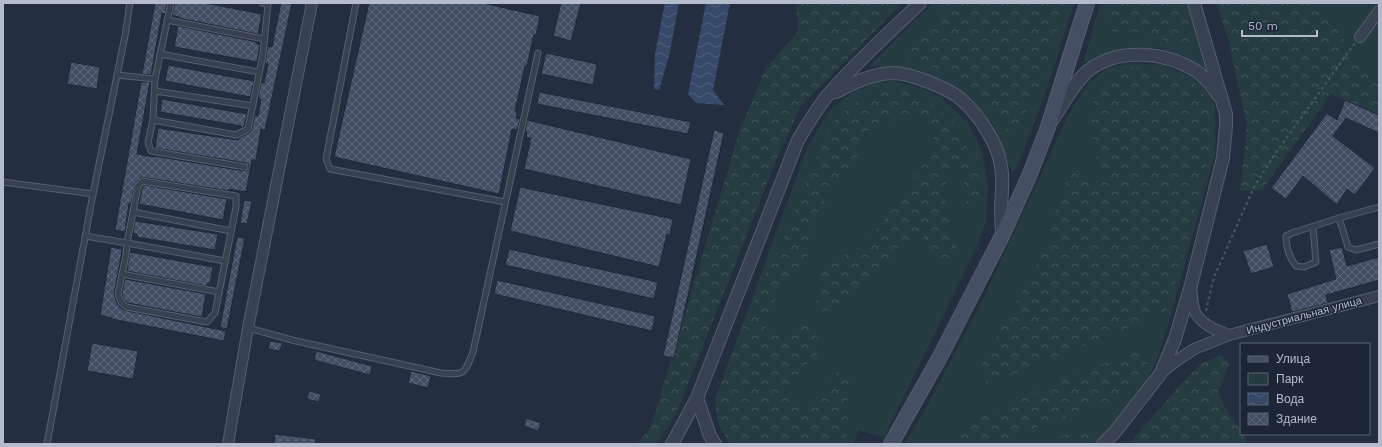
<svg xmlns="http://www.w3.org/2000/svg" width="1382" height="447" font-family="'Work Sans',sans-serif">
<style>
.green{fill:#253d42}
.forest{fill:url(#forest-crowns)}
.water{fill:url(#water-waves)}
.building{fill:url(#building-cross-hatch);stroke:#1e2838}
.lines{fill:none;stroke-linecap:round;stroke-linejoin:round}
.service-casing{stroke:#555f6e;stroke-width:7}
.minor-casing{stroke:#555f6e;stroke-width:12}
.tertiary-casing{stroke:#555f6e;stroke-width:14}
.secondary-casing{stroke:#555f6e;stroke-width:16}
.path{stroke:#435a5f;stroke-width:2;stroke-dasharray:3 3;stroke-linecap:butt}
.service{stroke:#374151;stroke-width:5}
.minor{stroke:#374151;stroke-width:10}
.tertiary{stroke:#374151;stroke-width:12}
.secondary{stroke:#454f64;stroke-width:14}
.labels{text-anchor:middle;stroke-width:3;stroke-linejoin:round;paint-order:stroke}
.street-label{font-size:11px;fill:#b4bccb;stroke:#1c2636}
</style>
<defs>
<pattern id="forest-crowns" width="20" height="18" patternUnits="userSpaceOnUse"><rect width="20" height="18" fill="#253d42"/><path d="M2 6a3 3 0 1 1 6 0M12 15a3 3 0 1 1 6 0" fill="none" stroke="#42575c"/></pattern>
<pattern id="water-waves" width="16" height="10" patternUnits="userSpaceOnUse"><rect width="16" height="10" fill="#364969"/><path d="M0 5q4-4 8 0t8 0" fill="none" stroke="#51617d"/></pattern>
<pattern id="building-cross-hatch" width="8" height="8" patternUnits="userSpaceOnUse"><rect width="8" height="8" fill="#424e63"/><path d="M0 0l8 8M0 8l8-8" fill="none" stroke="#5b6678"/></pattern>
</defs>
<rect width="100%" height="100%" fill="#232f41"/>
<g class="green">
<path d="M933 3H1074L1044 98 1019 162 1016 169 1012 171 992 123 971 97 943 80 916 70 869 66Z"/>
<path d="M1100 3H1187L1205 69 1182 56 1159 48H1126L1096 57 1083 64Z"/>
<path d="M1317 3H1379V86Z"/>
<path d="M1132 63 1162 65 1185 74 1198 82 1209 94 1215 107V154L1170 318 1156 362 1146 381 1115 426 1093 444H905L933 395 985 295 1068 116 1087 85 1108 68Z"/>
<path d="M895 81 921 88 940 97 967 121 982 151 988 184 986 222 977 246 884 437 858 430 854 444H730L718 423 715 400 807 148 829 111 849 94 874 83Z"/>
</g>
<g class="forest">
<path d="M796 3H902L800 107 775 163 676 414 657 444H637L651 427 741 127 765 70 798 31Z"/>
<path d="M943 3H1066L1042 78 1033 100 1019 122 1016 129 1008 132C992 113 977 93 957 79 943 69 924 65 907 61L914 39 936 21Z"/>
<path d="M1111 3H1182L1194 44 1191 52 1147 32H1115L1107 29Z"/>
<path d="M1216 3H1317L1379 86V115L1331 94 1262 190 1240 191 1247 126 1228 38Z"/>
<path d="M1130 67 1153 68 1177 71 1194 83 1208 100 1210 122 1209 156 1187 243 1166 312 1028 369 987 384 981 366 1048 245 1059 196 1072 171 1089 184 1101 194V169L1093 146 1092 122 1094 92 1106 79Z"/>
<path d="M902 87 926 98 953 122 978 169 981 188 978 206 967 208 966 193 962 173 953 169 943 189 949 224 957 251V261L949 264C934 255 930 249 922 234L911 238 895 250 881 269 861 289 827 311 812 314 821 288 816 273 862 246 898 204 935 147 932 129 925 117 910 114 861 133 858 154 849 177 827 197 814 220 804 269 791 278 776 299 764 331 784 334 796 324H810L818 339 817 356 804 367 791 382V400L807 407 821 397 832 375 847 369 851 378 846 405 849 433 837 442 827 444H730L718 423 715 400 731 356 764 278 778 253 830 125 853 104 880 89Z"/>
<path d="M1155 350 1130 393 1051 423 989 444H956L952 439 967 424 1064 379 1137 351Z"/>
<path d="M1222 355 1229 364 1218 392 1224 406 1241 431V434H1243L1248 444H1129L1175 391 1201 364Z"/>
<path d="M1086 427 1097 433 1082 444H1042Z"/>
</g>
<g class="water">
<path d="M665 3H679L669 56 659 90 654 89 655 54Z"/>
<path d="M706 3H730L713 90 724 105 696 103 688 94Z"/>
</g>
<g class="building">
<path d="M155 3H167L165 14 162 13 151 75 142 74Z"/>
<path d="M175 3H205L262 14 258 34 179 18V17L172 15Z"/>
<path d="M281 3H292L265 130 261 129 256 160H252L246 192 229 189V191L141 177 135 184 131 203H129L125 232 115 230 141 82H150L137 154 154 157V156L244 171 248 169 249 165 246 163 155 148 158 128 238 140 239 138 251 132 255 115 258 116 261 99 258 98 261 82 264 83 268 64 265 63 268 46 272 47Z"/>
<path d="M369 3H483L540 16 536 35 534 34 527 66H525L515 111 517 112 516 118 520 119 517 130 512 129 499 194 334 157Z"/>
<path d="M561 3H581L571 41 553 36Z"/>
<path d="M178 26 257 42V44L260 45 257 62 174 47Z"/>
<path d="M546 53 597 64 593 85 541 74Z"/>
<path d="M71 62 100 67 97 89 67 84Z"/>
<path d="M168 65 254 81 250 97 165 81Z"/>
<path d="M539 92 691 122 688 134 537 104Z"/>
<path d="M162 99 247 114 244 126 240 128 241 126 160 112Z"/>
<path d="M1345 100 1379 115V133L1346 118 1333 136 1375 168 1355 195 1347 189 1337 205 1303 176 1286 199 1271 188 1327 113 1337 120Z"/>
<path d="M527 120 691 159 681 205 524 169 531 138 526 137 527 132H525Z"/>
<path d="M714 130 724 133 674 358 663 356Z"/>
<path d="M144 185 227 199 223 220 139 204 142 188Z"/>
<path d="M520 187 673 219 670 235 667 234 659 267 510 231Z"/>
<path d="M244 200 252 201 247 224 240 223Z"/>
<path d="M135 221 218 234 215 250 137 237V234L133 233Z"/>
<path d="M237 237 245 238 227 329 220 327Z"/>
<path d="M1267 244 1274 267 1251 274 1243 251Z"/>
<path d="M111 247 122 249V251L114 294 117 304 123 310 226 331 224 341 112 319V318L100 315Z"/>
<path d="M1342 247 1347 266 1379 257V280L1326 295 1328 303 1292 312 1287 294 1336 279 1329 250Z"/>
<path d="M509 249 658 282 654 299 505 265Z"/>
<path d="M130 252 213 267 210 283H208L207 286 127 271Z"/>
<path d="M125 279 206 294 202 317 128 303 124 300 122 294Z"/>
<path d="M497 280 655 316 652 331 494 294Z"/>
<path d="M270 341 282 343 280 351 268 349Z"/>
<path d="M92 343 138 351 133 379 87 371Z"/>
<path d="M316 351 372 366 370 375 314 360Z"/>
<path d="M411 371 431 376 428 388 408 383Z"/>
<path d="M309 391 321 394 319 402 307 399Z"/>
<path d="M526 418 541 423 538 431 524 426Z"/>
<path d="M275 434 316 439 315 444H274Z"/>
</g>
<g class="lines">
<defs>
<g id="service">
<path d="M171 3 155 79 153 120 236 135 248 129 263 54 268 4 262 3"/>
<path d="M356 3 326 159 330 169 505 202"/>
<path d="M167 20 264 39"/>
<path d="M160 54 259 72"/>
<path d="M117 75 155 79"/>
<path d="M155 91 253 106"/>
<path d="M153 120 148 142 151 151 245 167"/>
<path d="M3 182 93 194"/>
<path d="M1379 207 1339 218 1348 247 1356 250 1379 244"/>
<path d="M133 212 231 231"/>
<path d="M1313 227 1316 262 1304 267 1296 266C1289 257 1286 247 1286 236L1292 233 1339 218"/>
<path d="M85 236 127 243 126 255 118 294 121 302 126 307 207 322 215 313 236 207V196L142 181 138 186 127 243 225 261"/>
<path d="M122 274 219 292"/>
<path d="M248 328 296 341 441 373C466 375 464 374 473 352L538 53"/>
<path d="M47 444 93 194 125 36 130 3"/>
</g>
<g id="minor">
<path d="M1360 37 1379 11"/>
<path d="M1191 287C1192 294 1192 305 1195 312 1202 325 1216 330 1229 335"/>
<path d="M1161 373 1176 361 1194 349 1229 335 1379 296"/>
<path d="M228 444 248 328 312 3"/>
</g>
<g id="tertiary">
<path d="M836 92C855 82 872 74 893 73 910 73 951 89 963 101 979 115 998 144 1001 166 1004 181 1001 196 1001 211 1001 219 1002 228 1002 236"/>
<path d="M1053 119C1063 104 1075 81 1089 70 1119 47 1166 52 1196 71 1205 77 1213 87 1219 96"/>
<path d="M697 398 710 436 715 444"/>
<path d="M672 444 697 398 798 140C807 125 816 110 827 96 855 63 889 33 920 3"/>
<path d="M1103 444 1115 432 1161 373 1175 339 1191 285 1223 158 1226 126V114L1194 3"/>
</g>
<path id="secondary" d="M891 444 941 355 1002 236 1030 174 1048 127 1087 3"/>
</defs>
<use href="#service" class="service-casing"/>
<use href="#minor" class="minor-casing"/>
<use href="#tertiary" class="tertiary-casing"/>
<use href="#secondary" class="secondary-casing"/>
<path class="path" d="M1206 311 1214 277 1254 187 1275 154 1355 43"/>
<use href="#service" class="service"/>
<use href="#minor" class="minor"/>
<use href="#tertiary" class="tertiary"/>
<use href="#secondary" class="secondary"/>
</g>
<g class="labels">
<g class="street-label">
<text transform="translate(1304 315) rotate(-15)" y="4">Индустриальная улица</text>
</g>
</g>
<rect width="1382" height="447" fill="none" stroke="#b4bccb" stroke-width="8"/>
<rect x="1240" y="343" width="130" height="92" fill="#1c2636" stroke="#596272"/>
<rect x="1248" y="356" width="20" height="6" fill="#454f64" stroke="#596272"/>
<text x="1276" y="363" font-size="12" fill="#b4bccb">Улица</text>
<rect x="1248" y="373" width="20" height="12" fill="#253d42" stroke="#596272"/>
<text x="1276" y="383" font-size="12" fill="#b4bccb">Парк</text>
<rect x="1248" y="393" width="20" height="12" fill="url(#water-waves)" stroke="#596272"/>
<text x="1276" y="403" font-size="12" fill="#b4bccb">Вода</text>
<rect x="1248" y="413" width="20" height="12" fill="url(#building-cross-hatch)" stroke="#596272"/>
<text x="1276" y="423" font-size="12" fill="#b4bccb">Здание</text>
<path d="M1242 30v6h75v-6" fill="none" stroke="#b4bccb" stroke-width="2"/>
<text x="1248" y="30" font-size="12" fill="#b4bccb" stroke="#1c2636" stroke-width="3" paint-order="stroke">50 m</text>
</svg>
